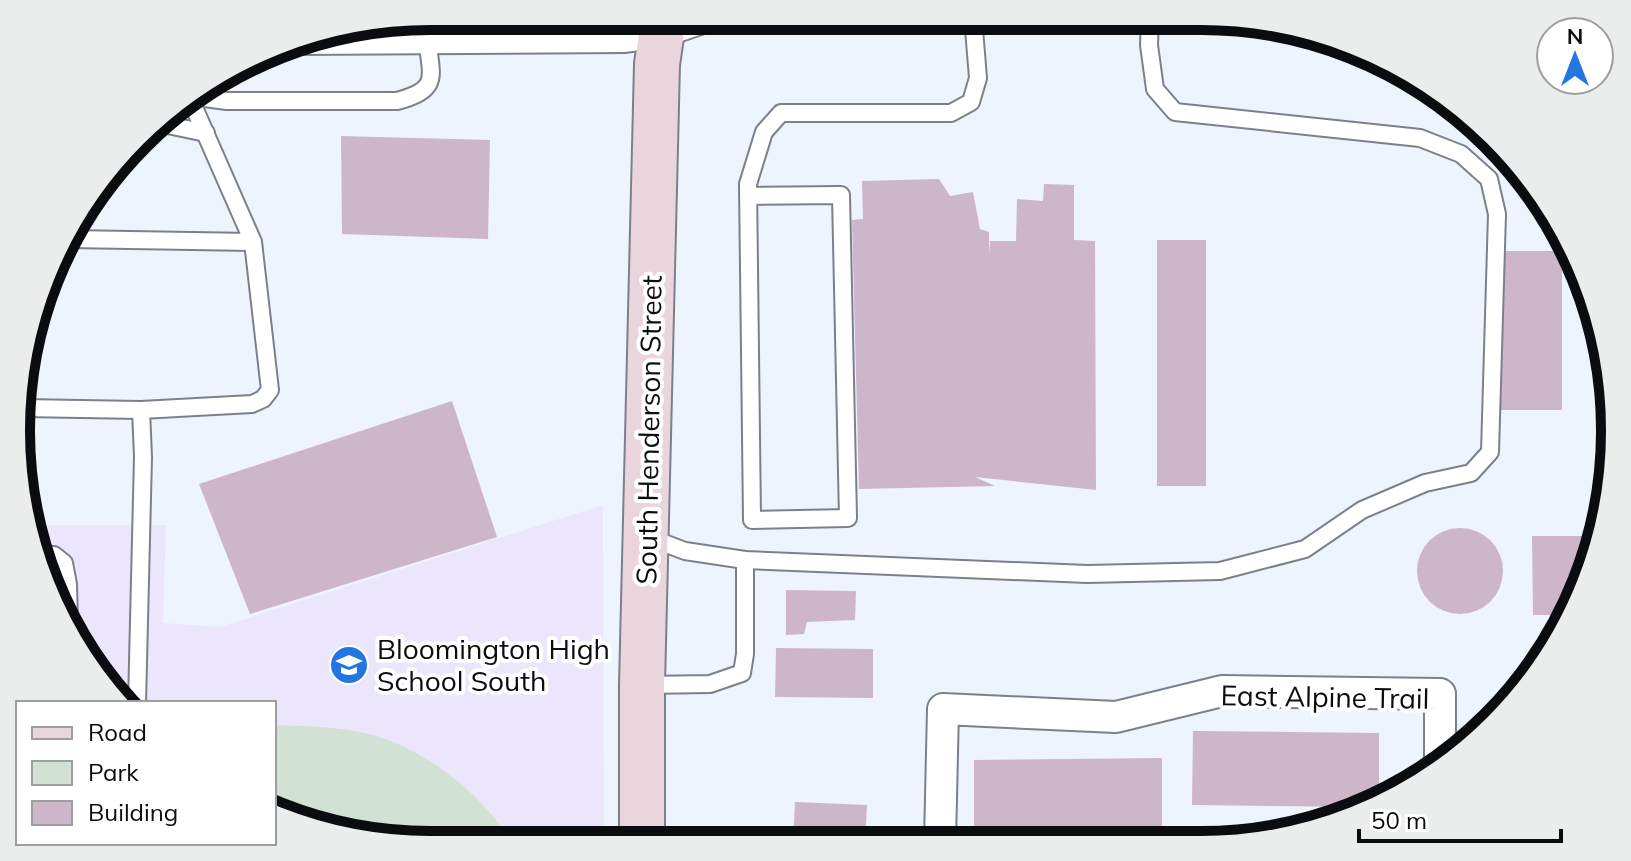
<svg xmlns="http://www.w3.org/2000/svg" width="1631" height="861" font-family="Mulish,sans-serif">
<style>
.education{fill:#ece6fc}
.green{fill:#d1e2d4}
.building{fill:#cdb5ca}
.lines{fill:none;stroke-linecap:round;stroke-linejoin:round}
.lane-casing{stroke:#7b818a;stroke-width:20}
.street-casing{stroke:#7b818a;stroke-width:34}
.secondary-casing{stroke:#7b818a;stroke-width:48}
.lane{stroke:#fff;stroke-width:16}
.street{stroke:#fff;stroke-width:30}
.secondary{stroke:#ebd5dc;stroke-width:44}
.labels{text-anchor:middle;stroke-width:8;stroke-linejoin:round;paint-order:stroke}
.street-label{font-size:28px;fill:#0a0c0f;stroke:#fff}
.poi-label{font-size:28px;fill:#0a0c0f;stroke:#fff;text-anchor:start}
.rim{fill:none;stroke:#0a0c0f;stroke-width:10}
</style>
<rect width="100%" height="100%" fill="#eef4fe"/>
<path class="education" d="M603 505 604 844H404L323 831 274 811V703H118L48 590 33 525H166L163 623 220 627Z"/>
<path class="green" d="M274 725C312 726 361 727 396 743 441 763 488 801 512 844H404L323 831 274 811Z"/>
<g class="building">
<path d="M341 136 490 140 488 239 342 234Z"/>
<path d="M939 179 950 196 973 192 980 229 989 232V255L990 241H1016L1017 199 1043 201 1044 184 1074 185V240L1095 241 1096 490 975 477 995 486 859 489 852 220 863 219 862 181Z"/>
<rect x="1157" y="240" width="49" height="246"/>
<rect x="1497" y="251" width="65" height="159"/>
<path d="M1599 343H1602L1611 483H1601Z"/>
<path d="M452 401 497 537 250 614 199 484Z"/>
<circle cx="1460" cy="571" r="43"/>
<path d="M1532 536H1594L1567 615H1533Z"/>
<path d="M786 590 856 591 855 620 807 622 804 634 786 635Z"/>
<path d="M776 648 873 649V698L775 697Z"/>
<path d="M1506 682H1528L1506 709Z"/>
<path d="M1193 731 1379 733V801L1367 807 1192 805Z"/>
<path d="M1162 758V829L974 831V760Z"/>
<path d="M795 802 867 805 865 843H793Z"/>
</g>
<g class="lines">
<defs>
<g id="lane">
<path d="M189 96 227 101H397C441 89 431 77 427 38"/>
<path d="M158 123 206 133"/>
<path d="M749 196 841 195 848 518 752 520 748 184 764 132 781 113H951L971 102 978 78 973 17"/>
<path d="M68 239 253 242"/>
<path d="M22 408 141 410"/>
<path d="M648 537 685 551 745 560 1087 574 1220 571 1305 549 1362 510 1425 483 1471 473 1490 452 1497 214 1489 179 1461 154 1420 138 1175 112 1155 89 1149 45 1150 17"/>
<path d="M40 555H54L64 563 68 584 69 623"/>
<path d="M644 685 710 684 742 673 745 654V560"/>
<path d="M137 703 143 457 141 410 252 404 263 399 270 390 253 242 189 96"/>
</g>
<g id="street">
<path d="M296 39 625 37 662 32 708 16"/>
<path d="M940 842 943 709 1116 717 1222 691 1440 694V767"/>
</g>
<path id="secondary" d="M642 843V685L657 64 664 16"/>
</defs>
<use href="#lane" class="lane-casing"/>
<use href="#street" class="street-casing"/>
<use href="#secondary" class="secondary-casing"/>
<use href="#lane" class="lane"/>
<use href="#street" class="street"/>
<use href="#secondary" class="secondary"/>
</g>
<defs>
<symbol id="school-disc" viewBox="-11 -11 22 22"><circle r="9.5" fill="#2375df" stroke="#fff"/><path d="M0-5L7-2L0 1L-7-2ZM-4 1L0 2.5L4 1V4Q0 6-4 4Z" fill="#fff"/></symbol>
</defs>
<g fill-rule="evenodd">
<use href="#school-disc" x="327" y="643" width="44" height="44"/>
</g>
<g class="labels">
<g class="street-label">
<text transform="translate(649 430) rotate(-89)" y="10">South Henderson Street</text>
<text transform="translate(1325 697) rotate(1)" y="10">East Alpine Trail</text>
</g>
<g class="poi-label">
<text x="377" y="659">Bloomington High<tspan x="377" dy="32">School South</tspan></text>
</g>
</g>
<path d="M0 0H1631V861H0ZM430 30H1201A400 400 0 0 1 1601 430V431A400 400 0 0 1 1201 831H430A400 400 0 0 1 30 431V430A400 400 0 0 1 430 30Z" fill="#ebecec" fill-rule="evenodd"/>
<path class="rim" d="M430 30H1201A400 400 0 0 1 1601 430V431A400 400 0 0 1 1201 831H430A400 400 0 0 1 30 431V430A400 400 0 0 1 430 30Z"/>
<rect x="16" y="701" width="260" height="144" fill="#ffffff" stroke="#9d9e9f" stroke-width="2"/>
<rect x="32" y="727" width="40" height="12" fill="#ebd5dc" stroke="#9d9e9f" stroke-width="2"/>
<text x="88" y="741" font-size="24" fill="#0a0c0f">Road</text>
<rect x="32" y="761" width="40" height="24" fill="#d1e2d4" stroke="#9d9e9f" stroke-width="2"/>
<text x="88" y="781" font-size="24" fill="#0a0c0f">Park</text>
<rect x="32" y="801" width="40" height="24" fill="#cdb5ca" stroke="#9d9e9f" stroke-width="2"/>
<text x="88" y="821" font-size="24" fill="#0a0c0f">Building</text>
<g transform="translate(1575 56)"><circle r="38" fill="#ffffff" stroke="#9d9e9f" stroke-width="2"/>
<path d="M0-6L14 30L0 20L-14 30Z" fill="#2375df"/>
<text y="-12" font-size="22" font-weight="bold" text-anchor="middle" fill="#0a0c0f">N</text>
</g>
<path d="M1359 829v12h202v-12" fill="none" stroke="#0a0c0f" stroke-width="4"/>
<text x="1371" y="829" font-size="24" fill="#0a0c0f" stroke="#ffffff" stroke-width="6" paint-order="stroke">50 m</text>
</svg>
